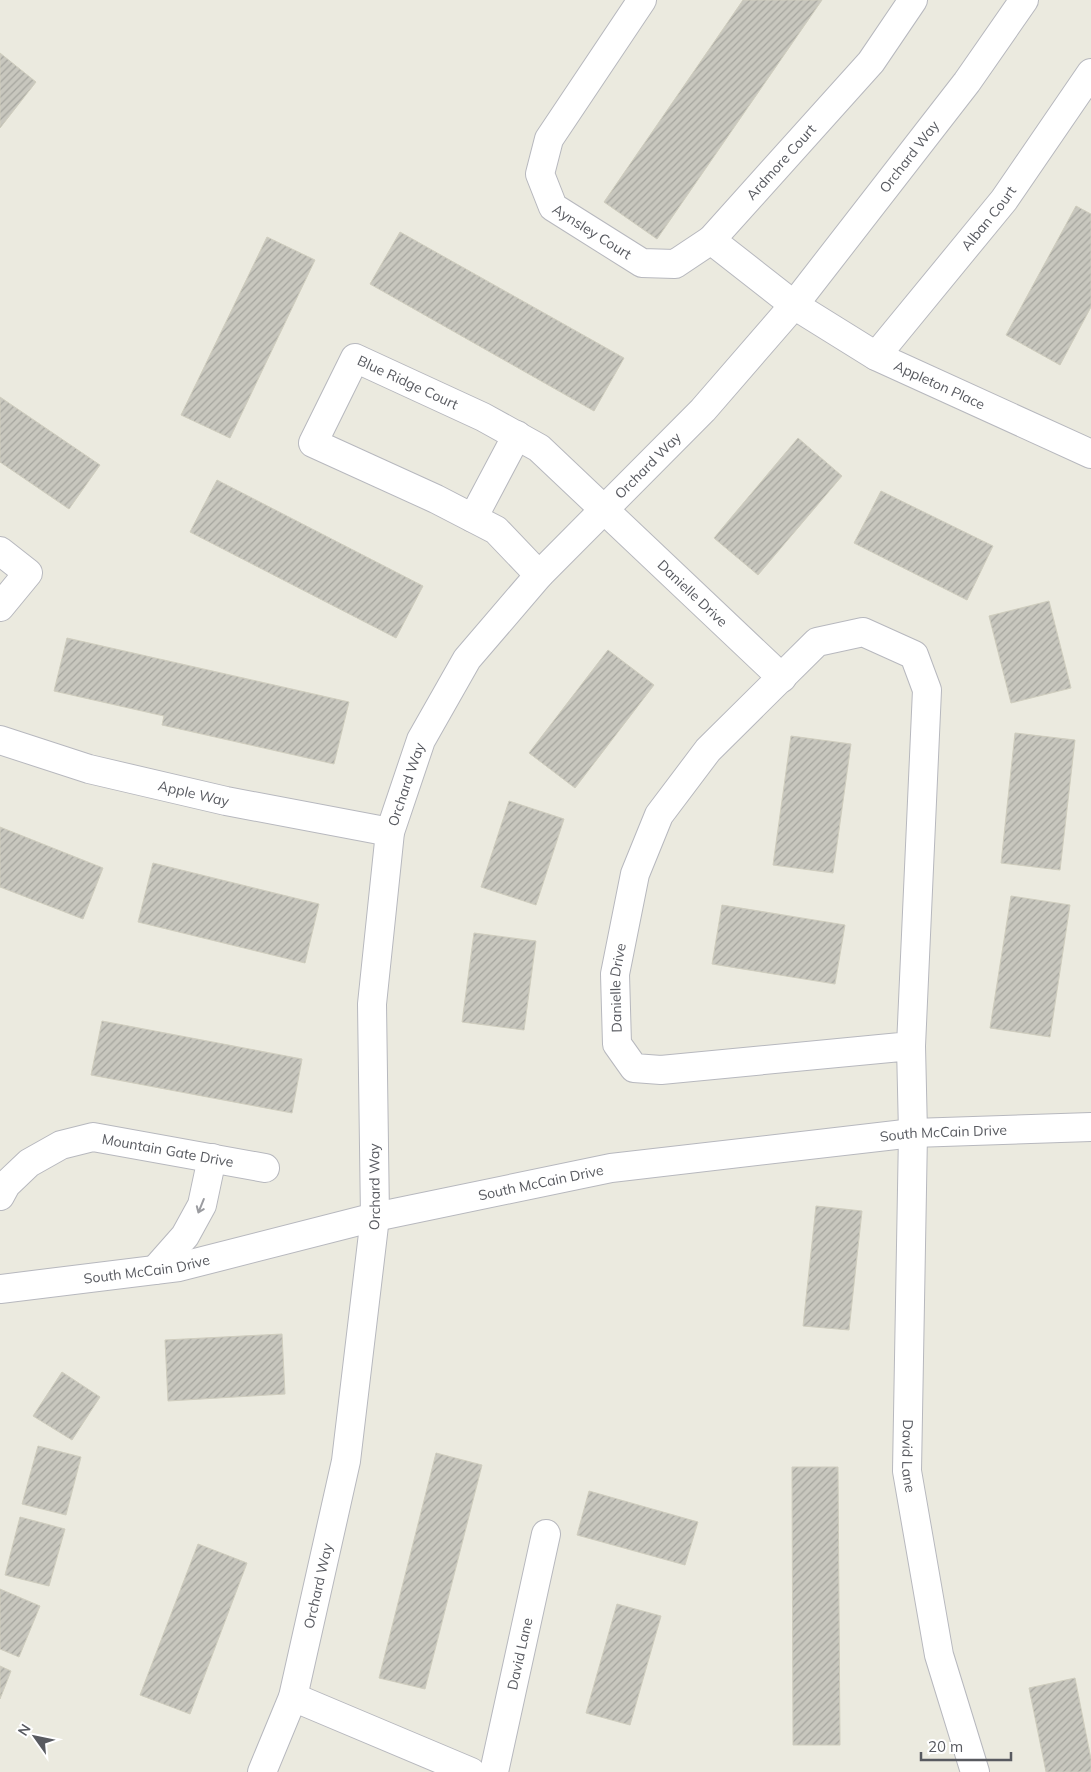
<svg xmlns="http://www.w3.org/2000/svg" width="1091" height="1772" font-family="Mulish,sans-serif">
<style>
.building{fill:url(#building-hatch);stroke:#cfcdbe}
.lines{fill:none;stroke-linecap:round;stroke-linejoin:round}
.minor-casing{stroke:#b7b8be;stroke-width:30}
.minor{stroke:#fff;stroke-width:28}
.oneway{stroke:#9b9ca0}
.labels{text-anchor:middle;stroke-width:4;stroke-linejoin:round;paint-order:stroke}
.street-label{font-size:14px;fill:#585a60;stroke:#fff}
</style>
<defs>
<pattern id="building-hatch" width="6" height="6" patternUnits="userSpaceOnUse" patternTransform="scale(1.25)"><rect width="6" height="6" fill="#c8c7be"/><path d="M-1 1l2-2M0 6l6-6M5 7l2-2" fill="none" stroke="#a5a59e"/></pattern>
</defs>
<rect width="100%" height="100%" fill="#ebeadf"/>
<g class="building">
<path d="M743 0H822L657 239 604 202Z"/>
<path d="M0 53 36 82 0 128Z"/>
<path d="M1076 206 1091 214V307L1060 365 1006 335Z"/>
<path d="M400 232 624 358 594 411 370 284Z"/>
<path d="M267 237 315 260 230 438 181 415Z"/>
<path d="M0 397 100 465 69 509 0 462Z"/>
<path d="M798 438 842 476 758 575 714 538Z"/>
<path d="M217 480 423 586 396 638 190 532Z"/>
<path d="M881 491 993 546 967 600 854 543Z"/>
<path d="M1049 601 1071 688 1011 703 989 616Z"/>
<path d="M67 638 349 702 334 764 162 725 164 716 54 691Z"/>
<path d="M608 650 654 685 575 788 529 753Z"/>
<path d="M1015 733 1075 740 1060 870 1001 863Z"/>
<path d="M791 736 851 744 833 873 773 865Z"/>
<path d="M509 801 564 819 536 905 481 887Z"/>
<path d="M0 827 103 868 83 919 0 887Z"/>
<path d="M153 863 319 904 305 963 138 922Z"/>
<path d="M1011 896 1070 905 1050 1037 990 1028Z"/>
<path d="M722 905 845 925 835 984 712 964Z"/>
<path d="M474 933 536 941 524 1030 462 1022Z"/>
<path d="M102 1021 302 1059 292 1113 91 1075Z"/>
<path d="M816 1206 862 1211 849 1330 803 1326Z"/>
<path d="M282 1334 285 1394 168 1401 165 1340Z"/>
<path d="M62 1372 100 1397 72 1440 33 1416Z"/>
<path d="M38 1446 81 1457 66 1515 22 1504Z"/>
<path d="M436 1453 482 1465 425 1689 379 1678Z"/>
<path d="M792 1467H838L840 1745H793Z"/>
<path d="M589 1491 698 1522 685 1565 577 1535Z"/>
<path d="M20 1517 65 1529 49 1586 5 1575Z"/>
<path d="M198 1544 247 1563 190 1714 140 1695Z"/>
<path d="M0 1589 40 1606 19 1657 0 1649Z"/>
<path d="M617 1604 661 1616 630 1725 586 1713Z"/>
<path d="M0 1666 11 1671 0 1699Z"/>
<path d="M1075 1678 1091 1759V1772H1046L1029 1688Z"/>
</g>
<g class="lines">
<defs>
<g id="minor">
<path id="s1" d="M642 0 549 139 540 174 553 207 642 263 675 264 711 240"/>
<path id="s2" d="M913 0 871 62 711 240 794 305 876 356 1091 454"/>
<path id="s3" d="M876 356 1004 200 1091 73"/>
<path d="M473 518 517 435"/>
<path d="M0 551 28 573 0 607"/>
<path id="s4" d="M539 575 496 530 436 499 313 443 355 358 483 417 539 448 782 678"/>
<path id="s5" d="M0 740 89 769 226 801 390 832"/>
<path id="s6" d="M911 1046 661 1070 634 1068 617 1044 615 974 635 874 659 815 708 750 817 642 863 632 914 655 927 690 911 1046 913 1133 907 1471 939 1655 975 1772"/>
<path id="s7" d="M0 1196 6 1185 29 1163 61 1145 93 1137 265 1168"/>
<path d="M155 1270 185 1236 202 1205 212 1158"/>
<path id="s8" d="M0 1289 179 1267 375 1217 611 1168 913 1133 1091 1127"/>
<path d="M293 1697 471 1772"/>
<path id="s9" d="M262 1772 293 1697 346 1461 375 1217 372 1004 390 832 421 740 467 659 539 575 703 410 794 305 967 82 1024 0"/>
<path id="s10" d="M494 1772 546 1534"/>
</g>
</defs>
<use href="#minor" class="minor-casing"/>
<use href="#minor" class="minor"/>
</g>
<defs><path id="oneway-shaft" d="M-6 0H5M1.5-3L5.5 0L1.5 3" fill="none" stroke-width="1.6" stroke-linecap="round" stroke-linejoin="round" transform="scale(1.25)"/></defs>
<use class="oneway" href="#oneway-shaft" transform="translate(201 1206) rotate(112)"/>
<g class="labels">
<g class="street-label">
<text dy="5" stroke="none"><textPath href="#s9" startOffset="1815">Orchard Way</textPath></text>
<text transform="translate(781 162) rotate(-48)" y="5">Ardmore Court</text>
<text dy="5" stroke="none"><textPath href="#s3" startOffset="178">Alban Court</textPath></text>
<text dy="5" stroke="none"><textPath href="#s1" startOffset="285">Aynsley Court</textPath></text>
<text dy="5" stroke="none"><textPath href="#s4" startOffset="418">Blue Ridge Court</textPath></text>
<text dy="5" stroke="none"><textPath href="#s2" startOffset="586">Appleton Place</textPath></text>
<text dy="5" stroke="none"><textPath href="#s9" startOffset="1410">Orchard Way</textPath></text>
<text dy="5" stroke="none"><textPath href="#s4" startOffset="776">Danielle Drive</textPath></text>
<text dy="5" stroke="none"><textPath href="#s9" startOffset="1005">Orchard Way</textPath></text>
<text dy="5" stroke="none"><textPath href="#s5" startOffset="201">Apple Way</textPath></text>
<text dy="5" stroke="none"><textPath href="#s6" startOffset="364">Danielle Drive</textPath></text>
<text dy="5" stroke="none"><textPath href="#s8" startOffset="958">South McCain Drive</textPath></text>
<text dy="5" stroke="none"><textPath href="#s7" startOffset="190">Mountain Gate Drive</textPath></text>
<text dy="5" stroke="none"><textPath href="#s8" startOffset="552">South McCain Drive</textPath></text>
<text dy="5" stroke="none"><textPath href="#s9" startOffset="599">Orchard Way</textPath></text>
<text dy="5" stroke="none"><textPath href="#s8" startOffset="148">South McCain Drive</textPath></text>
<text dy="5" stroke="none"><textPath href="#s6" startOffset="1685">David Lane</textPath></text>
<text dy="5" stroke="none"><textPath href="#s9" startOffset="195">Orchard Way</textPath></text>
<text dy="5" stroke="none"><textPath href="#s10" startOffset="121">David Lane</textPath></text>
</g>
</g>
<g transform="translate(35 1737) rotate(303)" stroke="#ffffff" stroke-width="4" paint-order="stroke">
<path d="M0-4L9 19L0 12L-9 19Z" fill="#585a60"/>
<text y="-8" font-size="14" font-weight="bold" text-anchor="middle" fill="#585a60">N</text>
</g>
<path d="M921 1752v8h90v-8" fill="none" stroke="#585a60" stroke-width="2.5"/>
<text x="928" y="1752" font-size="15" fill="#585a60" stroke="#ffffff" stroke-width="4" paint-order="stroke">20 m</text>
</svg>
